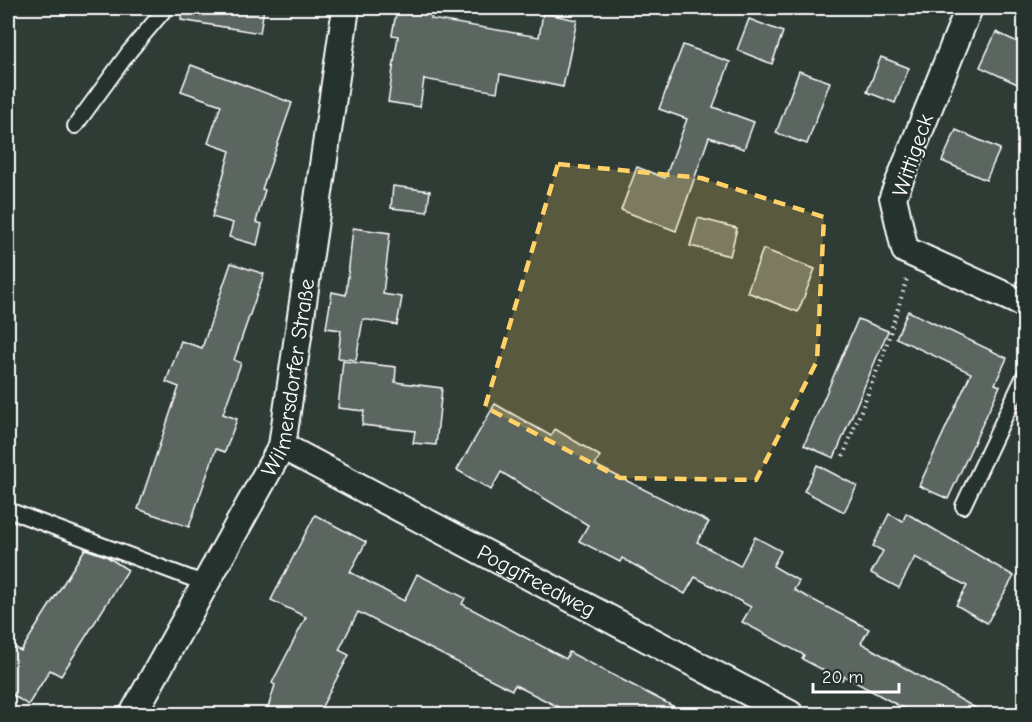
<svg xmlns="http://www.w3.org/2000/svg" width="1032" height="722" font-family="'Comic Neue',sans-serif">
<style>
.building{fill:#5b6661;stroke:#fff;stroke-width:1.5}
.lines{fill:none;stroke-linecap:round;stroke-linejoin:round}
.service-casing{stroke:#fff;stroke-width:18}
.minor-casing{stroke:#fff;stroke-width:30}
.path{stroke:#fff;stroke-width:4;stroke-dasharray:1.5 4.5;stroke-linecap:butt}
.service{stroke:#26332d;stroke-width:14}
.minor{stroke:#26332d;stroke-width:26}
.marked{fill:#ffd166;fill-opacity:0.2;stroke:#ffd166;stroke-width:4.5;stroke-dasharray:12 8;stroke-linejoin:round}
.labels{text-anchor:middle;stroke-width:4.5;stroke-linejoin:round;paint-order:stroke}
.street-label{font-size:22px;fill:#fff;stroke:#26332d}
</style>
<rect width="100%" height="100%" fill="#2f3b35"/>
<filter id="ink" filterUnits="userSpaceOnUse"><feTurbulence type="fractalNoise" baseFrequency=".0167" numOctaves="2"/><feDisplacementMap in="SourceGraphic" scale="12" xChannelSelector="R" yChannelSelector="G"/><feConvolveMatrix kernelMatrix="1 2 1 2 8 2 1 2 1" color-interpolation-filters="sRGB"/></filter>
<g filter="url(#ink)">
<g class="building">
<path d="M182 8H264L260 33 181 20Z"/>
<path d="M397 8H433L431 19 539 37 543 13 577 20 563 87 500 74 497 92 424 79 420 107 388 102 398 36 392 35Z"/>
<path d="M749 19 783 32 772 64 737 50Z"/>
<path d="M996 32 1024 45V87L980 67Z"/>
<path d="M683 45 730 62 713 107 754 122 744 149 709 137 676 231 621 210 637 167 665 178 687 119 659 109Z"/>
<path d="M881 57 909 68 895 103 867 92Z"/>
<path d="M191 65 292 103 262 189 265 190 256 222 262 224 257 245 229 237 233 223 212 217 230 151 208 143 221 105 181 91Z"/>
<path d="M799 71 830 82 807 144 776 133Z"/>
<path d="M956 130 1000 149 986 180 942 161Z"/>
<path d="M393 186 430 191 427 212 391 208Z"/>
<path d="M698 218 737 228 730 256 690 246Z"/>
<path d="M353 228 390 233 383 294 402 297 397 325 363 319 356 360 338 358 341 330 326 328 332 292 346 295Z"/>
<path d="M763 249 815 269 798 312 747 292Z"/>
<path d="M231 263 264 274 234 360 241 363 223 414 237 419 225 452 216 449 189 527 138 509 179 387 166 382 181 341 202 348Z"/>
<path d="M908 311 1007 358 995 384 1000 386 948 499 919 486 971 373 896 338Z"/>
<path d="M858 319 888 331 834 458 804 445Z"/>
<path d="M343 361 396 367 395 382 442 388 436 445 413 443 415 431 362 425 364 411 338 408Z"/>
<path d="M495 404 551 436 555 429 600 456 595 465 709 522 697 542 740 566 755 537 781 551 773 566 799 581 794 590 869 629 861 643 986 714H914L844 676 842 680 802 659 804 655 742 622 751 607 695 577 685 594 622 558 620 562 579 541 588 525 501 472 491 490 457 470Z"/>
<path d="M817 465 857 486 844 512 804 491Z"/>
<path d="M906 513 1014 576 987 623 956 605 967 586 915 557 899 588 871 573 883 551 873 546 889 514 903 521Z"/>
<path d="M315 515 366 542 350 572 404 601 417 574 465 598 462 604 566 659 569 652 688 714H572L515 685 512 690 358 612 339 650 349 655 318 714H266L275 685 272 683 306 617 271 600Z"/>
<path d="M85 549 106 556 128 570 61 676 50 670 28 705 8 692V643L21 651Z"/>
</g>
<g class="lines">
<defs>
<g id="service">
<path d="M75 126 129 52 166 8"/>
<path d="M963 506 1024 376"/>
<path d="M8 510 206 584"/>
</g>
<g id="minor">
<path d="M969 8 893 197 905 250 1024 304"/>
<path id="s1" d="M282 446 790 714"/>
<path id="s2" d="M133 714 282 446 346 8"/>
</g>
</defs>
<use href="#service" class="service-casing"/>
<use href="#minor" class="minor-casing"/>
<g class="path">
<path d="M8 96 19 98"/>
<path d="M843 456 884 353 907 279"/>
</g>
<use href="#service" class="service"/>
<use href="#minor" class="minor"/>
</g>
</g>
<path class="marked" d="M558 164 701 178 824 217 817 361 756 480 620 478 485 407Z"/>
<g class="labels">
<g class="street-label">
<text transform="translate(912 155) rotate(-71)" y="8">Wittigeck</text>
<text dy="8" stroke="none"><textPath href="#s2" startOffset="375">Wilmersdorfer Straße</textPath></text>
<text dy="8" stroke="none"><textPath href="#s1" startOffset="288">Poggfreedweg</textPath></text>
</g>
</g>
<rect width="1032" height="722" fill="none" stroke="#26332d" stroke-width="30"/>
<rect x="15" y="15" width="1002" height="692" fill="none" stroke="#fff" stroke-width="2" filter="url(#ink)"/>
<path d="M813 683v9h86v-9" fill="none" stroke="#ffffff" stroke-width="3"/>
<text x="822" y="683" font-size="18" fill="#ffffff" stroke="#26332d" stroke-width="4.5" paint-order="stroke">20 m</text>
</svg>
